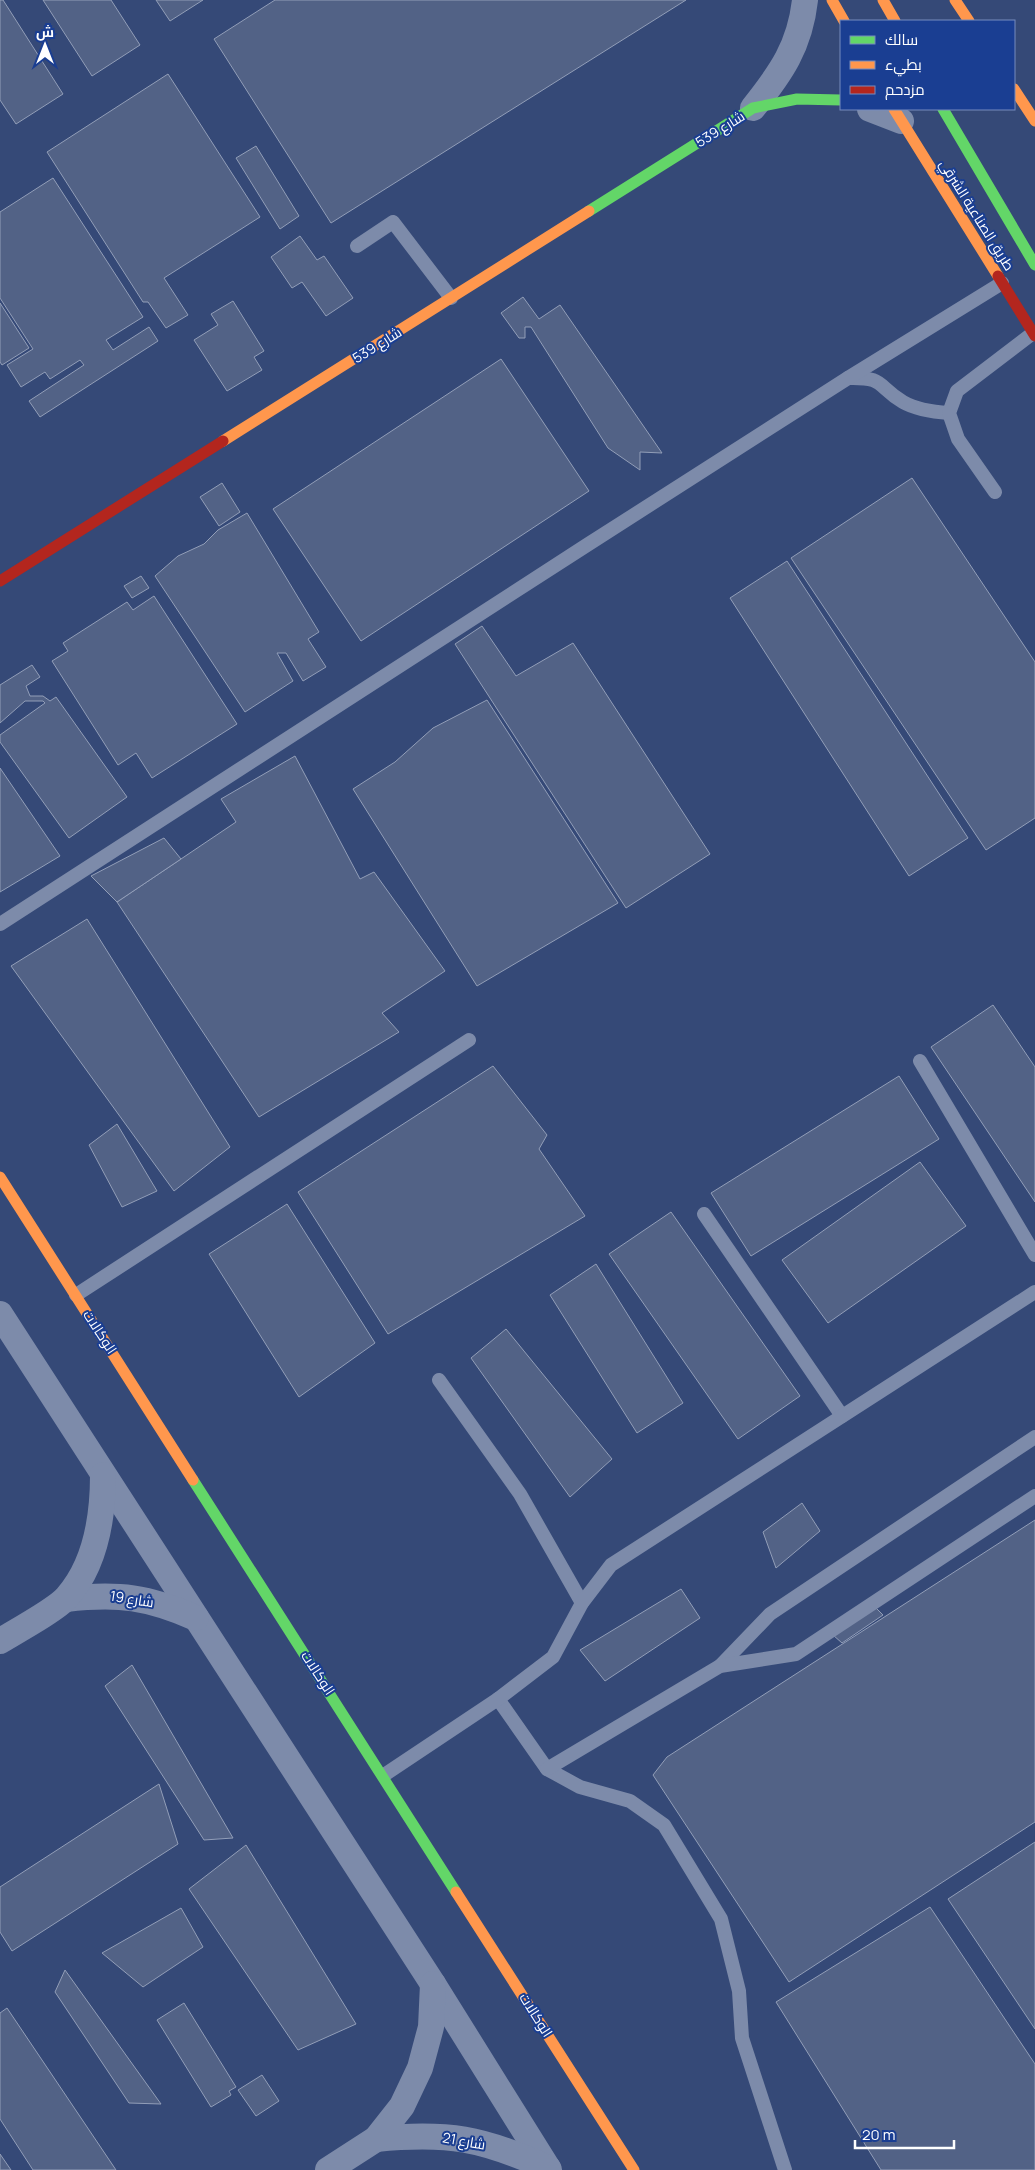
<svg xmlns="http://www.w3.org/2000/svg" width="1035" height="2170" font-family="Manrope,Cairo,sans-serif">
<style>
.building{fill:#526286;stroke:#929eb8}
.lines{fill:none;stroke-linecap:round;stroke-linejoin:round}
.lane{stroke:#7d8baa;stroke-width:14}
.street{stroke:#7d8baa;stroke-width:26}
.fast{stroke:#63d668;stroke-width:11}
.slow{stroke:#ff974d;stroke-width:11}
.jam{stroke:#b3261e;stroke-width:11}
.labels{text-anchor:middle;stroke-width:4;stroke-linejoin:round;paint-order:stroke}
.street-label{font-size:14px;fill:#fff;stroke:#1a3e92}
</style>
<rect width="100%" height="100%" fill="#354977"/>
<g class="building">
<path d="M0 0H3L63 94 16 124 0 100Z"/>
<path d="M43 0H111L140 45 92 76Z"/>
<path d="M156 0H203L170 21Z"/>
<path d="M275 0H686L331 223 214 39Z"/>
<path d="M168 74 260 217 164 278 188 315 166 328 148 302H143L47 152Z"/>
<path d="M256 146 299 216 280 229 236 158Z"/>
<path d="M53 178 143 317 106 340 113 350 149 327 158 341 40 417 29 401 84 365 80 360 50 379 45 372 21 387 7 365 33 349 0 298V212Z"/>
<path d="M300 236 317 260 324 256 353 298 326 316 302 282 292 288 271 257Z"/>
<path d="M523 297 539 319 560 305 662 453 640 452V470L608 448 531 327H525V338H519L501 313Z"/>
<path d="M233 301 264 351 254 357 262 370 227 391 194 340 218 325 211 314Z"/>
<path d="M0 303 29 348 2 365 0 362Z"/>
<path d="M501 359 589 491 361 641 273 509Z"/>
<path d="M912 478 1035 662V818L986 850 791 558Z"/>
<path d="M222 483 240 512 219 526 200 497Z"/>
<path d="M247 513 319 632 308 639 326 667 303 681 286 653H277L293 681 245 712 155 576 178 556 204 544 218 530Z"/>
<path d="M787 561 968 838 909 876 730 598Z"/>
<path d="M141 576 149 588 132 598 124 586Z"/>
<path d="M154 596 237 724 152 778 136 753 118 765 52 661 68 651 63 643 127 602 133 610Z"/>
<path d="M482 626 516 676 573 643 710 854 626 908 455 644Z"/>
<path d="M32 665 40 677 26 686 30 696H43L50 701 56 697 127 797 69 838 0 742V735L45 703 43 701H25L0 723V685Z"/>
<path d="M487 700 618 903 477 986 353 789 395 762 433 728Z"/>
<path d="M295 756 360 879 374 872 445 971 382 1013 399 1032 259 1117 117 902 236 822 221 799Z"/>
<path d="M0 768 60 856 0 892Z"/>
<path d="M164 838 181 859 117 902 91 876Z"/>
<path d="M87 919 230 1147 174 1191 11 966Z"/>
<path d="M993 1005 1035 1067V1202L931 1047Z"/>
<path d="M493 1066 547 1135 539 1149 585 1216 388 1334 298 1192Z"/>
<path d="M899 1076 939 1139 751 1256 711 1193Z"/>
<path d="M117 1124 157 1191 122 1207 89 1145Z"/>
<path d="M920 1162 966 1226 828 1323 782 1260Z"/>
<path d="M287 1204 375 1343 299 1397 209 1254Z"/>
<path d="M671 1212 800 1396 738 1439 609 1254Z"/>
<path d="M596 1264 683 1403 637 1433 550 1295Z"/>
<path d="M506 1329 612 1459 570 1497 471 1358Z"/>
<path d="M802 1503 820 1531 776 1568 763 1532Z"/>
<path d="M1035 1520V1822L789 1982 653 1775 667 1757Z"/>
<path d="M681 1589 700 1618 605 1681 580 1650Z"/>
<path d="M875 1607 883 1615 842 1643 833 1635Z"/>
<path d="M132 1665 233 1838 204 1840 105 1686Z"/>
<path d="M159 1784 178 1844 12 1951 0 1932V1887Z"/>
<path d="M1035 1842V2029L948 1899Z"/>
<path d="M246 1845 356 2024 298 2050 189 1889Z"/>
<path d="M930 1907 1035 2064V2170H881L776 2002Z"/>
<path d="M181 1908 203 1947 143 1987 102 1953Z"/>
<path d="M65 1970 161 2104 129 2103 55 1992Z"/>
<path d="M184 2003 236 2087 229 2091 231 2095 211 2107 157 2020Z"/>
<path d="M7 2008 116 2170H33L0 2119V2013Z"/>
<path d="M262 2075 279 2101 256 2116 238 2090Z"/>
<path d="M0 2154 11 2170H0Z"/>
</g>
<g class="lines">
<g class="lane">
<path d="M357 246 393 222 451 298"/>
<path d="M848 378C886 377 876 386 903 402 917 410 933 412 949 413"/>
<path d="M995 492 958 439 949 413 957 391 1033 333"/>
<path d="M0 924 587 545 848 378 1002 283"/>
<path d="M920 1061 1035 1255"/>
<path d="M704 1214 842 1416"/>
<path d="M76 1295 469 1040"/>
<path d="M439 1380 520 1494 582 1603"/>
<path d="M720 1666 770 1614 1035 1437"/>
<path d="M498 1699 547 1769 580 1787 630 1801 664 1825 721 1919 739 1991 742 2038 785 2170"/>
<path d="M547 1769 720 1666 796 1654 1035 1496"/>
<path d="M384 1775 498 1699 553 1657 582 1603 611 1565 1035 1292"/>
</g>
<g class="street">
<path d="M753 108C781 73 800 46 805 0"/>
<path d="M870 109 901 121"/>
<path d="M0 1314 433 1984 549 2170"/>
<path d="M66 1599C119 1593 148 1597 196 1618"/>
<path d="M0 1641C15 1632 57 1609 67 1597 96 1564 103 1517 103 1475"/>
<path d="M376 2139C448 2132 482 2138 548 2168"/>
<path d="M328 2170 376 2139 402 2106 420 2068 431 2027 433 1984"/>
</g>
<g class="fast">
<path d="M943 109 1035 265"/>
<path d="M589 211 753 108 797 99 841 100"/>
<path d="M193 1480 456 1892"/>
</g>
<g class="slow">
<path d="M832 0 844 21"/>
<path d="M883 0 895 21"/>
<path d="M955 0 969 21"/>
<path d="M1014 89 1035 121"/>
<path d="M894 109 998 276"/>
<path d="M223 441 589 211"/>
<path d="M0 1177 193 1480"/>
<path d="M456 1892 634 2170"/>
</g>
<g class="jam">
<path d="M998 276 1035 336"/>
<path d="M0 581 223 441"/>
</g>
</g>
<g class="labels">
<g class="street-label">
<text transform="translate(720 129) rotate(-32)" y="5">شارع 539</text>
<text transform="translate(977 215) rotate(58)" y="5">طريق الصناعية الشرقي</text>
<text transform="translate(377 345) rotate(-32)" y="5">شارع 539</text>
<text transform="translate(100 1332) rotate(57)" y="5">الوكالات</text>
<text transform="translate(132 1599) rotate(9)" y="5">شارع 19</text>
<text transform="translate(318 1673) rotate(57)" y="5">الوكالات</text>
<text transform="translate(536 2015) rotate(58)" y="5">الوكالات</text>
<text transform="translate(464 2141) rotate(10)" y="5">شارع 21</text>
</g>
</g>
<rect x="840" y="20" width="175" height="90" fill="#1a3e92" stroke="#768bbe"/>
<rect x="850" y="36" width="25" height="8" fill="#63d668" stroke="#768bbe"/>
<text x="885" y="45" font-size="15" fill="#ffffff">سالك</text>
<rect x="850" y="61" width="25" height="8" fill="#ff974d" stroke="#768bbe"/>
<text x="885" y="70" font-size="15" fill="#ffffff">بطيء</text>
<rect x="850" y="86" width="25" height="8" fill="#b3261e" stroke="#768bbe"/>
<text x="885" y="95" font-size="15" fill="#ffffff">مزدحم</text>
<g transform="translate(45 45)" stroke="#1a3e92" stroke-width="4" paint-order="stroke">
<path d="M0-4L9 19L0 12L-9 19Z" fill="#ffffff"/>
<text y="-8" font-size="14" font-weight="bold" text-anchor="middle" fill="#ffffff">ش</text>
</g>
<path d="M855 2140v8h99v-8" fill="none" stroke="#ffffff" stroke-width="2.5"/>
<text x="862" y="2140" font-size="15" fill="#ffffff" stroke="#1a3e92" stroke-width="4" paint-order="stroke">20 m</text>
</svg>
